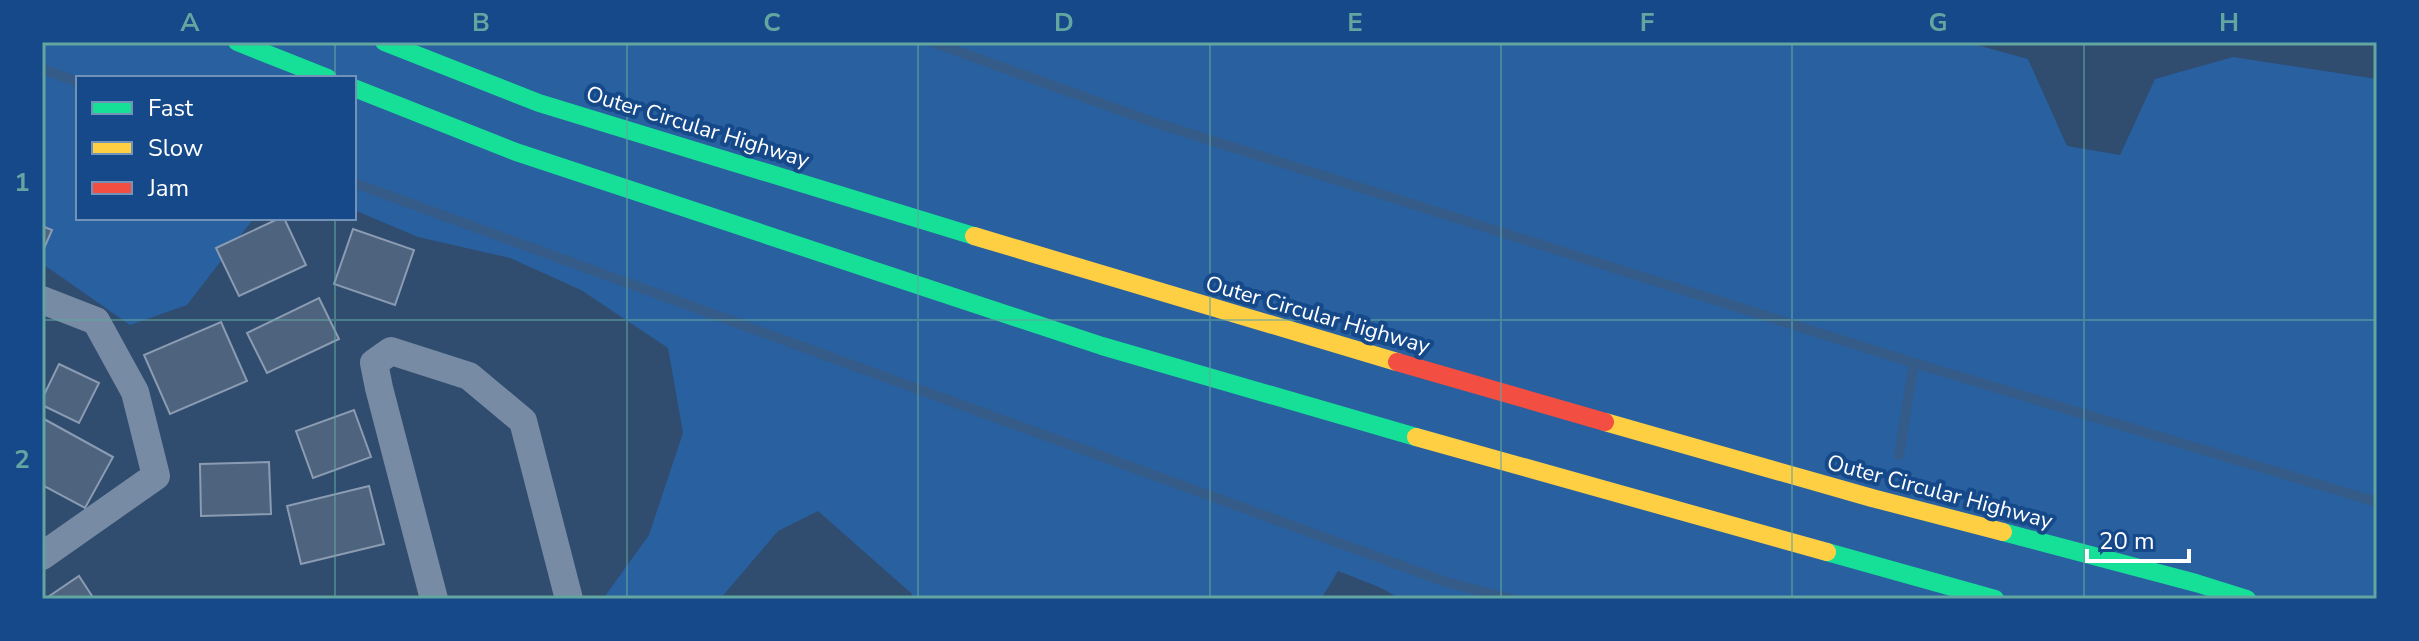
<svg xmlns="http://www.w3.org/2000/svg" width="2419" height="641" font-family="'Nunito Sans',sans-serif">
<style>
.green{fill:#29609f}
.lines{fill:none;stroke-linecap:round;stroke-linejoin:round}
.stream{stroke:#355b88;stroke-width:10}
.building{fill:#4d637e;stroke:#8b9cb2;stroke-width:2}
.street{stroke:#778ca4;stroke-width:28}
.fast{stroke:#16e098;stroke-width:18}
.slow{stroke:#ffcf43;stroke-width:18}
.jam{stroke:#f24e42;stroke-width:18}
.grid{fill:none;stroke:#63a6a1;stroke-width:2;stroke-opacity:0.55}
.labels{text-anchor:middle;stroke-width:8;stroke-linejoin:round;paint-order:stroke}
.street-label{font-size:22px;fill:#fff;stroke:#154989}
.neatline{fill:none;stroke:#63a6a1;stroke-width:3}
.grid-label{font-size:26px;text-anchor:middle;font-weight:bold;fill:#63a6a1}
</style>
<rect width="100%" height="100%" fill="#304c6e"/>
<path class="green" d="M42 42H1966L2028 59 2067 146 2120 155 2155 79 2233 57 2377 79V599H1401L1379 587 1338 571 1321 599H910L912 594 818 511 778 531 720 599H603L649 535 683 433 668 348 581 290 510 258 418 237 354 210V78H78V218H254L187 305 130 325 47 267 42 266Z"/>
<g class="lines">
<g class="stream">
<path d="M932 42 1153 122 1914 363 2377 502"/>
<path d="M42 69 78 82"/>
<path d="M354 183 1446 582 1511 599"/>
<path d="M1899 455 1914 363"/>
</g>
</g>
<g class="building">
<path d="M280 218H284L306 265 239 296 216 248Z"/>
<path d="M42 226 52 230 42 253Z"/>
<path d="M353 229 414 250 395 305 334 284Z"/>
<path d="M319 298 339 339 267 373 247 333Z"/>
<path d="M221 322 247 381 170 414 144 355Z"/>
<path d="M59 364 99 383 79 423 42 405V399Z"/>
<path d="M354 410 371 457 313 478 296 431Z"/>
<path d="M44 419 113 457 85 508 42 485V423Z"/>
<path d="M269 462 271 514 201 516 200 464Z"/>
<path d="M369 486 384 544 301 564 287 506Z"/>
<path d="M79 576 94 599H45Z"/>
</g>
<g class="lines">
<g class="street">
<path d="M42 300 96 321 135 392 156 476 42 556"/>
<path d="M434 599 379 388 374 363 391 351 469 376 523 421 569 599"/>
</g>
<g class="fast">
<path d="M237 42 328 78"/>
<path d="M384 42 539 103 974 236"/>
<path d="M354 88 516 152 1102 346 1416 437"/>
<path d="M2003 532 2196 583 2247 599"/>
<path d="M1827 552 1995 599"/>
</g>
<g class="slow">
<path d="M974 236 1397 362"/>
<path d="M1605 422 1872 498 2003 532"/>
<path d="M1416 437 1827 552"/>
</g>
<path class="jam" d="M1397 362 1605 422"/>
</g>
<path class="grid" d="M335 42V78M627 42V599M918 42V599M1210 42V599M1501 42V599M1792 42V599M2084 42V599M335 218V599M42 320H2377"/>
<g class="labels">
<g class="street-label">
<text transform="translate(698 126) rotate(17)" y="8">Outer Circular Highway</text>
<text transform="translate(1318 314) rotate(16)" y="8">Outer Circular Highway</text>
<text transform="translate(1940 491) rotate(15)" y="8">Outer Circular Highway</text>
</g>
</g>
<rect width="2419" height="641" fill="none" stroke="#154989" stroke-width="88"/>
<rect x="76" y="76" width="280" height="144" fill="#154989" stroke="#7392b8" stroke-width="2"/>
<rect x="92" y="102" width="40" height="12" fill="#16e098" stroke="#7392b8" stroke-width="2"/>
<text x="148" y="116" font-size="24" fill="#ffffff">Fast</text>
<rect x="92" y="142" width="40" height="12" fill="#ffcf43" stroke="#7392b8" stroke-width="2"/>
<text x="148" y="156" font-size="24" fill="#ffffff">Slow</text>
<rect x="92" y="182" width="40" height="12" fill="#f24e42" stroke="#7392b8" stroke-width="2"/>
<text x="148" y="196" font-size="24" fill="#ffffff">Jam</text>
<path d="M2087 549v12h102v-12" fill="none" stroke="#ffffff" stroke-width="4"/>
<text x="2099" y="549" font-size="24" fill="#ffffff" stroke="#154989" stroke-width="6" paint-order="stroke">20 m</text>
<rect x="44" y="44" width="2331" height="553" class="neatline"/>
<g class="grid-label">
<text x="190" y="31">A</text>
<text x="481" y="31">B</text>
<text x="772" y="31">C</text>
<text x="1064" y="31">D</text>
<text x="1355" y="31">E</text>
<text x="1647" y="31">F</text>
<text x="1938" y="31">G</text>
<text x="2229" y="31">H</text>
<text x="22" y="191">1</text>
<text x="22" y="468">2</text>
</g>
</svg>
